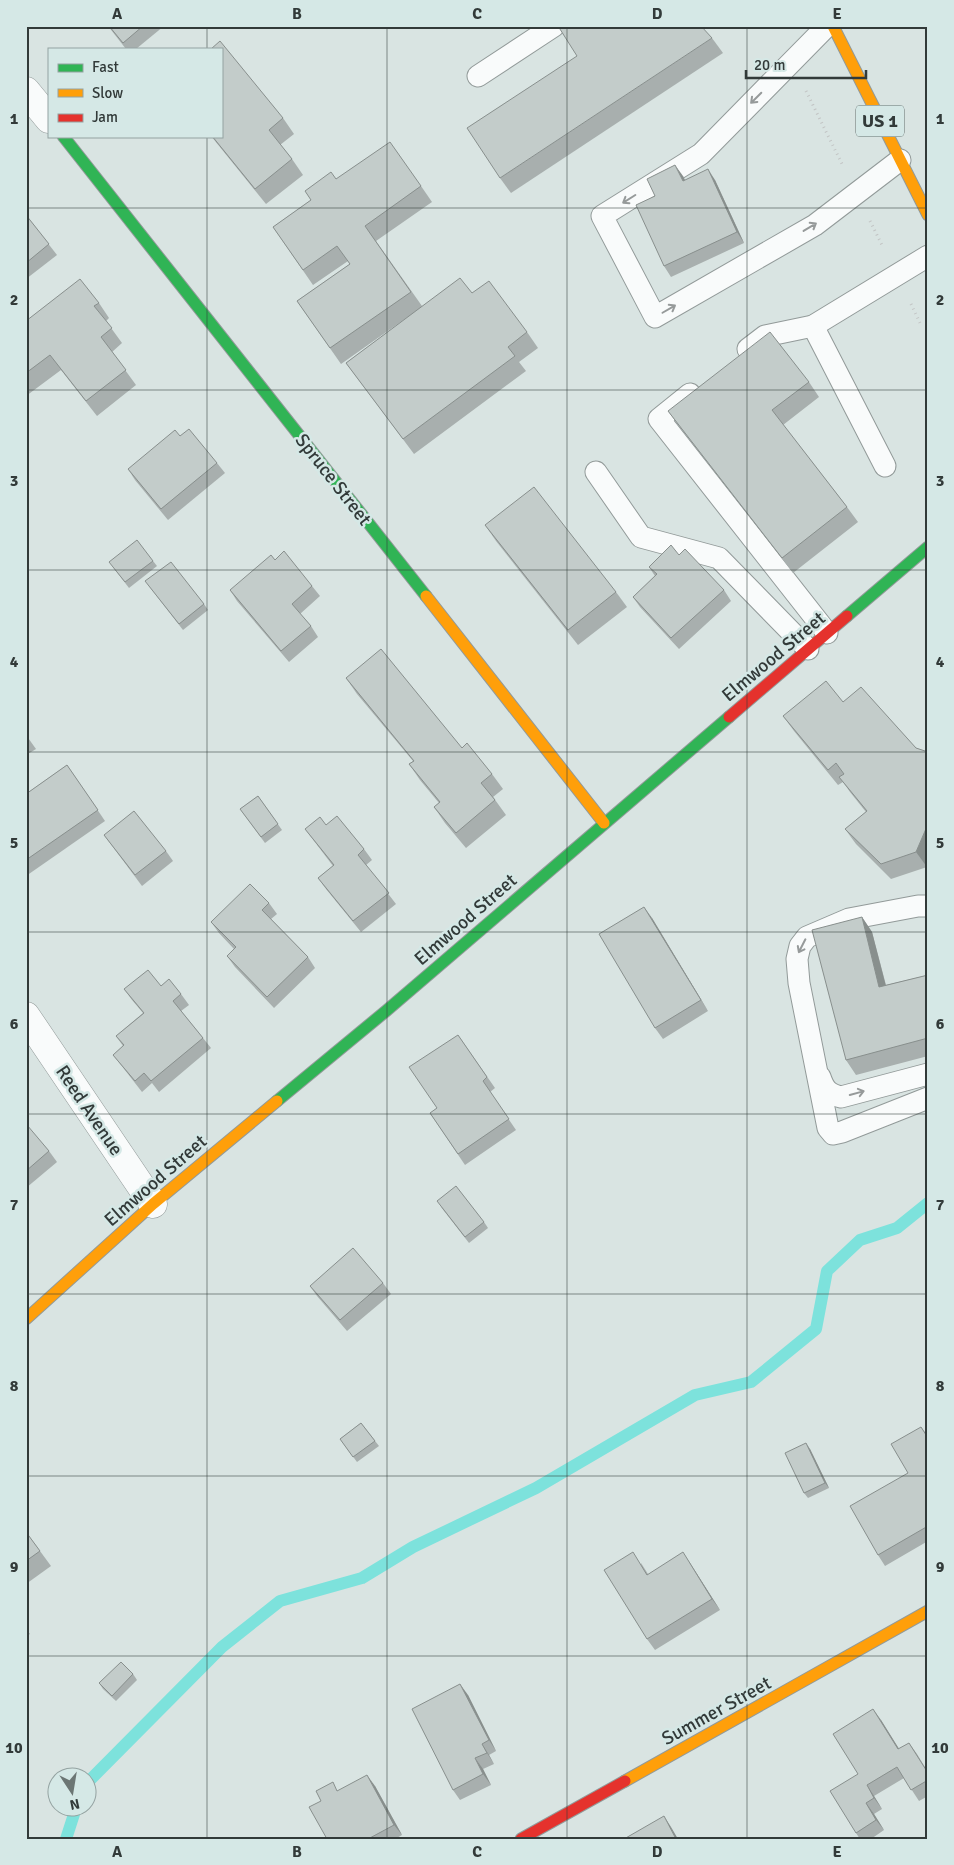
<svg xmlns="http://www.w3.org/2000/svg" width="954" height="1865" font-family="Signika,sans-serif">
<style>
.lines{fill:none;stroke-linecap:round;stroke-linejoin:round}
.stream{stroke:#7de2dc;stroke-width:12}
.lane-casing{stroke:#929a99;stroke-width:23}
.street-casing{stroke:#929a99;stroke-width:29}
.fast-casing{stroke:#929a99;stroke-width:13}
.slow-casing{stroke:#929a99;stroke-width:13}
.jam-casing{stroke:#929a99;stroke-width:13}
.path{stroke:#c2c4c4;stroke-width:3;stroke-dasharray:1 4;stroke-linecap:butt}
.lane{stroke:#f9fbfb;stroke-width:21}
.street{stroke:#f9fbfb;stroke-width:28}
.fast{stroke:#30b455;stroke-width:11}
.slow{stroke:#ff9f0a;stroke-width:11}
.jam{stroke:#e5322d;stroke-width:11}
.wall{fill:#a8afae}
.shaded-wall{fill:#888f8d}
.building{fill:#c3ccca;stroke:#888f8d}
.oneway{stroke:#969a9a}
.grid{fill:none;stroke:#323a39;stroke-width:1;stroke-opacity:0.55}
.labels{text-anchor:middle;stroke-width:5;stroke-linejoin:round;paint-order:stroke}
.shield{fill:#d5e8e6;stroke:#636e6d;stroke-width:1}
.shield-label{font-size:18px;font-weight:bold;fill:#323a39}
.street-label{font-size:19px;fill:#323a39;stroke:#d5e8e6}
.neatline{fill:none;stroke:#323a39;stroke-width:2}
.grid-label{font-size:16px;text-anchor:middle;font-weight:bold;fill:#323a39}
</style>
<rect width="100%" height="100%" fill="#d9e4e2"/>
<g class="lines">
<g class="stream">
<path d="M88 1782 222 1647 280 1601 362 1578 413 1547 536 1488 695 1395 751 1382 816 1329 827 1271 860 1240 897 1228 928 1203"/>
<path d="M66 1839 76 1808"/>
</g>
<defs>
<g id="lane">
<path d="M827 26 701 154 602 216 655 317 815 225 900 160"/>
<path d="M478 76 554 26"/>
<path d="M813 326 885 466"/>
<path d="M748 349 765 336 813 326 928 256"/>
<path d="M690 394 659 419 827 633"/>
<path d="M596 472 641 537 719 558 808 649"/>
<path d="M928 906H918L849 919 807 937 800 946 797 959 799 983 828 1128 833 1134 842 1132 928 1098"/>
<path d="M820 1077C824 1089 828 1094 841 1097L928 1074"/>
</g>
<g id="street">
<path d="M26 91 49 119"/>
<path d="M26 1016 153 1204"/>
</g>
<g id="fast">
<path d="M63 136 426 596"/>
<path d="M847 616 928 547"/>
<path d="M277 1101 386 1011 729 717"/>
</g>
<g id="slow">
<path d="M833 26 928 215"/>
<path d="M426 596 604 823"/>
<path d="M26 1319 153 1204 277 1101"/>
<path d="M625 1781 928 1611"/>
</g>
<g id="jam">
<path d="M729 717 847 616"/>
<path d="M521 1839 625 1781"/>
</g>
</defs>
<use href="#lane" class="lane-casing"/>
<use href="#street" class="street-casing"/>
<use href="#fast" class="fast-casing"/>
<use href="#slow" class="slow-casing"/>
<use href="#jam" class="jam-casing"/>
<g class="path">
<path d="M806 91 842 164"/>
<path d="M870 221 883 247"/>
<path d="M911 304 920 323"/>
</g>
<use href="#lane" class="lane"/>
<use href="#street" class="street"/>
<use href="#fast" class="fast"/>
<use href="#slow" class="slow"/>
<use href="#jam" class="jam"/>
</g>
<g class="wall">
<path d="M108 26H164L136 49H126Z"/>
<path d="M712 38 723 53 511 193 500 178Z"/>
<path d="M283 118 294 134 280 145 292 159 303 175 266 204 211 136H221Z"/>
<path d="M683 176 685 180H715L744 243 671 277 664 266 655 196Z"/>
<path d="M336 179 421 186 432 202 376 241 422 306 472 293 527 332 538 348 519 362 526 371 414 454 346 363 409 316 341 364 297 301 350 264 348 261 313 285 273 227 311 200Z"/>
<path d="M26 215 57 255 26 279Z"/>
<path d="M99 303 109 318 106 321 122 343 112 352 136 385 97 416 61 370 26 396V321Z"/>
<path d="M809 382 819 397 783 425 847 507 858 522 793 573 679 426 668 411Z"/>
<path d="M180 436 217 463 225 473 168 520 135 480 128 469Z"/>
<path d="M485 525 616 592 627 607 578 645 496 541Z"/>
<path d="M679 555 724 590 731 601 679 649 640 607 633 597 655 576 649 567Z"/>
<path d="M275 560 312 586 320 596 300 614 311 626 318 637 289 662 237 601 230 590Z"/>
<path d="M153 561 157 566 129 588 113 567Z"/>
<path d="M149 586 204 604 208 610 183 630Z"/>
<path d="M346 678 462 748 492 774 503 789 493 797 506 815 466 848 445 823 434 807 439 803 420 780 409 764 413 761 357 694Z"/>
<path d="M843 702 916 748 928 752V865L927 867 891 879 856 844 845 829 866 812 850 792 843 782 838 785 794 731 783 716Z"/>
<path d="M26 735 36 749 26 755Z"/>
<path d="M67 765 105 821 26 876V794Z"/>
<path d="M258 796 282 830 265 843 240 809Z"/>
<path d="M326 825 364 849 372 860 366 865 396 904 361 932 326 889 318 878 333 866 305 829Z"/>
<path d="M104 835 166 851 173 861 142 886Z"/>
<path d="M269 903 277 914 271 919 308 957 315 968 274 1008 235 967 227 956 234 949 219 933 211 922Z"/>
<path d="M862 917 872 932 886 985 928 975V1056L856 1075 846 1060Z"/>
<path d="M652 918 708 1011 663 1039 655 1028Z"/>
<path d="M161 986 181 994 189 1005 181 1011 203 1038 211 1048 159 1092 152 1083 142 1092 121 1065 113 1055 123 1046 116 1036 143 1013 132 1000 124 989Z"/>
<path d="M458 1035 495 1088 490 1092 516 1130 465 1165 430 1113 437 1108Z"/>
<path d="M26 1126 49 1151 57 1162 26 1188Z"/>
<path d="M441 1207 484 1222 488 1228 469 1243Z"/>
<path d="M383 1283 391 1294 347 1331 317 1296 310 1286Z"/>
<path d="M361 1423 379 1446 357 1462 340 1439Z"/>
<path d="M921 1427 928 1436V1541L885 1566 878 1555 908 1473Z"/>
<path d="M810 1449 829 1488 808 1498 804 1493Z"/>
<path d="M26 1532 51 1566 26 1584Z"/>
<path d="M641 1563 648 1574 690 1563 720 1610 655 1650 647 1639Z"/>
<path d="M26 1629 30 1634 26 1636Z"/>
<path d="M133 1674 137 1680 116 1701 103 1689 99 1683Z"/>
<path d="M468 1695 496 1751 489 1755 494 1764 483 1769 491 1785 460 1800 453 1790Z"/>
<path d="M881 1720 899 1749 909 1743 917 1754 928 1772V1796L919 1801 904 1778 874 1796 882 1809 874 1814 884 1830 871 1839H860L856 1833 858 1774Z"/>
<path d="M375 1786 402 1835 395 1839H327L321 1801 338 1791Z"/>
</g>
<g class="shaded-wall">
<path d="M675 165 683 176 690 192 683 181Z"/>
<path d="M708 169 715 180 744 243 737 232Z"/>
<path d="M928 824V865L927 867 916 852Z"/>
<path d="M644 907 652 918 708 1011 701 1000Z"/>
<path d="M862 917 872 932 890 1002 879 987Z"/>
<path d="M806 1443 810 1449 829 1488 825 1483Z"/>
<path d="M683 1552 690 1563 720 1610 712 1599Z"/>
<path d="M460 1684 468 1695 496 1751 489 1740Z"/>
<path d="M873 1709 881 1720 906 1760 898 1749Z"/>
<path d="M482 1744 489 1755 494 1764 487 1753Z"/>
<path d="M475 1758 483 1769 491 1785 483 1774Z"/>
<path d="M367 1775 375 1786 402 1835 394 1825Z"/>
<path d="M867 1785 874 1796 882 1809 874 1798Z"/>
<path d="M866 1803 874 1814 884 1830 876 1820Z"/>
<path d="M664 1816 671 1827 678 1839H676Z"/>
</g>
<g class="building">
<path d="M109 26H143L123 43Z"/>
<path d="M558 26H701L712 38 500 178 467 128 577 56Z"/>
<path d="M220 41 283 118 269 130 292 159 255 189 212 136H221V49H211Z"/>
<path d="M390 142 421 186 365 226 411 292 330 348 297 301 350 264 337 246 303 270 273 227 311 200 305 191 331 172 336 179Z"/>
<path d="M675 165 683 181 708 169 737 232 664 266 636 205 655 196 647 179Z"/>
<path d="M26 215 49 244 26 263Z"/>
<path d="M460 278 472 293 489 281 527 332 508 347 515 356 403 439 346 363Z"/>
<path d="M80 279 99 303 94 306 112 328 101 337 126 370 86 401 50 355 26 373V321Z"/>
<path d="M770 332 809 382 772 410 847 507 782 558 668 411Z"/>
<path d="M189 429 217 463 161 509 128 469 175 430 180 436Z"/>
<path d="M534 487 616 592 568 630 485 525Z"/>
<path d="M137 540 153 561 125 582 109 562Z"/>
<path d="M671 545 679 555 685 549 724 590 671 638 633 597 657 574 649 567Z"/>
<path d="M284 551 312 586 292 604 311 626 281 651 230 590 271 555 275 560Z"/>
<path d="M171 562 204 604 179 624 145 581Z"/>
<path d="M381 649 462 748 467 743 492 774 481 783 495 800 456 833 434 807 440 802 409 764 414 761 346 678Z"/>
<path d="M826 681 843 702 861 687 916 748 928 752V824L916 852 881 864 845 829 867 811 839 777 844 774 836 763 828 770 783 716Z"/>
<path d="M67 765 98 810 26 860V794Z"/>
<path d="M258 796 278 824 261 837 240 809Z"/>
<path d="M134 811 166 851 135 875 104 835Z"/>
<path d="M337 816 364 849 358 855 389 893 353 921 318 878 334 865 305 829 320 817 326 825Z"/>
<path d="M250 884 269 903 262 910 308 957 267 997 227 956 236 947 211 922Z"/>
<path d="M644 907 701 1000 655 1028 599 934Z"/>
<path d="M862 917 879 987 928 975V1038L846 1060 812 930Z"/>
<path d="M148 970 161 986 169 979 181 994 173 1001 203 1038 151 1081 144 1073 135 1081 113 1055 124 1045 116 1036 144 1013 124 989Z"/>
<path d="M458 1035 487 1077 483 1081 509 1119 458 1154 430 1113 437 1108 409 1067Z"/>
<path d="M27 1125 49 1151 26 1171V1126Z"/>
<path d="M456 1186 484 1222 465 1237 437 1201Z"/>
<path d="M353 1248 383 1283 340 1320 310 1286Z"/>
<path d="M361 1423 375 1441 353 1457 340 1439Z"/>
<path d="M921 1427 928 1438V1526L878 1555 850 1506 908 1473 891 1444Z"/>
<path d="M806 1443 825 1483 804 1493 785 1453Z"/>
<path d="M26 1532 40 1551 26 1561Z"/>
<path d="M633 1552 647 1575 683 1552 712 1599 647 1639 604 1570Z"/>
<path d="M121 1662 133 1674 112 1696 99 1683Z"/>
<path d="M460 1684 489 1740 482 1744 487 1753 475 1758 483 1774 453 1790 412 1709Z"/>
<path d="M873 1709 898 1749 909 1743 928 1773V1780L911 1790 897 1767 867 1785 874 1798 866 1803 876 1820 856 1833 830 1791 858 1774 833 1734Z"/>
<path d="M367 1775 394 1825 368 1839H327L309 1807 321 1801 316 1791 333 1782 337 1791Z"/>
<path d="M664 1816 676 1839H624Z"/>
</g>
<defs><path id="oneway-shaft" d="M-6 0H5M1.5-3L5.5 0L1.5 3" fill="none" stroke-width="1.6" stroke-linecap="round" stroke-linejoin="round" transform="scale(1.25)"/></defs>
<g class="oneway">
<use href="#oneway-shaft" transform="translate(756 98) rotate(135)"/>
<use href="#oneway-shaft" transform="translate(629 199) rotate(148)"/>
<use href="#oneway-shaft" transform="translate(810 227) rotate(-31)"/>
<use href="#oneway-shaft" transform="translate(669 309) rotate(-30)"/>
<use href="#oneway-shaft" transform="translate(802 946) rotate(117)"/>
<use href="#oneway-shaft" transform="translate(857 1093) rotate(-15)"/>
</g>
<path class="grid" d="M207 26V49M387 26V1839M567 26V1839M747 26V1839M207 136V1839M26 208H928M26 390H928M26 570H928M26 752H928M26 932H928M26 1114H928M26 1294H928M26 1476H928M26 1656H928"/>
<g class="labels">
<rect class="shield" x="856" y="105.5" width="48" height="31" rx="4"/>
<g class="shield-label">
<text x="880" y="127">US 1</text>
</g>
<g class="street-label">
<text transform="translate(334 479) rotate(52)" y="7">Spruce Street</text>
<text transform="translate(773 656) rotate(-40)" y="7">Elmwood Street</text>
<text transform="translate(465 919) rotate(-41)" y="7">Elmwood Street</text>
<text transform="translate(90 1110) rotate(56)" y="7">Reed Avenue</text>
<text transform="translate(155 1180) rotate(-41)" y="7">Elmwood Street</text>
<text transform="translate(716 1710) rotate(-29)" y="7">Summer Street</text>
</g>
</g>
<rect width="954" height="1865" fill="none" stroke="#d5e8e6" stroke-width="55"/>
<rect x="48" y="48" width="175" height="90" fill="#d5e8e6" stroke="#94a2a1"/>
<rect x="58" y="64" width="25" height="8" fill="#30b455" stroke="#94a2a1"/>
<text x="92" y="72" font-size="15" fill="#323a39">Fast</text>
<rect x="58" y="89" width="25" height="8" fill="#ff9f0a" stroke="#94a2a1"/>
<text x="92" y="98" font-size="15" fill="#323a39">Slow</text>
<rect x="58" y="114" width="25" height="8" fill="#e5322d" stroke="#94a2a1"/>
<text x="92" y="122" font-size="15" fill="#323a39">Jam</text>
<g transform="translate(72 1792) rotate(168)"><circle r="24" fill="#d5e8e6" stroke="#94a2a1"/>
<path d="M0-4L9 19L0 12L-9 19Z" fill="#6c7674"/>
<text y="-8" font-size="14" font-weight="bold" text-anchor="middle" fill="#323a39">N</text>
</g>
<path d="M746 70v8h120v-8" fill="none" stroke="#323a39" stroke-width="2.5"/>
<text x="754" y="70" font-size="15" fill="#323a39" stroke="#d5e8e6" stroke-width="4" paint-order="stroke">20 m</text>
<rect x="28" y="28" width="898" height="1810" class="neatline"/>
<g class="grid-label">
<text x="117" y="19">A</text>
<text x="297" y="19">B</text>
<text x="477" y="19">C</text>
<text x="657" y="19">D</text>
<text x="837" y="19">E</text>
<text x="14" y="124">1</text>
<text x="940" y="124">1</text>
<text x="14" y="305">2</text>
<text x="940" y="305">2</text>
<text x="14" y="486">3</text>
<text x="940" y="486">3</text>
<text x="14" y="667">4</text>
<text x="940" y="667">4</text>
<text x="14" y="848">5</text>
<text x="940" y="848">5</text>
<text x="14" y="1029">6</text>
<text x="940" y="1029">6</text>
<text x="14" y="1210">7</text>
<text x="940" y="1210">7</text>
<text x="14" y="1391">8</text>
<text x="940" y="1391">8</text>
<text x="14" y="1572">9</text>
<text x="940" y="1572">9</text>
<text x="14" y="1753">10</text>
<text x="940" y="1753">10</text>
<text x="117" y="1857">A</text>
<text x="297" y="1857">B</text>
<text x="477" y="1857">C</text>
<text x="657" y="1857">D</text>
<text x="837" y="1857">E</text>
</g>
</svg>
